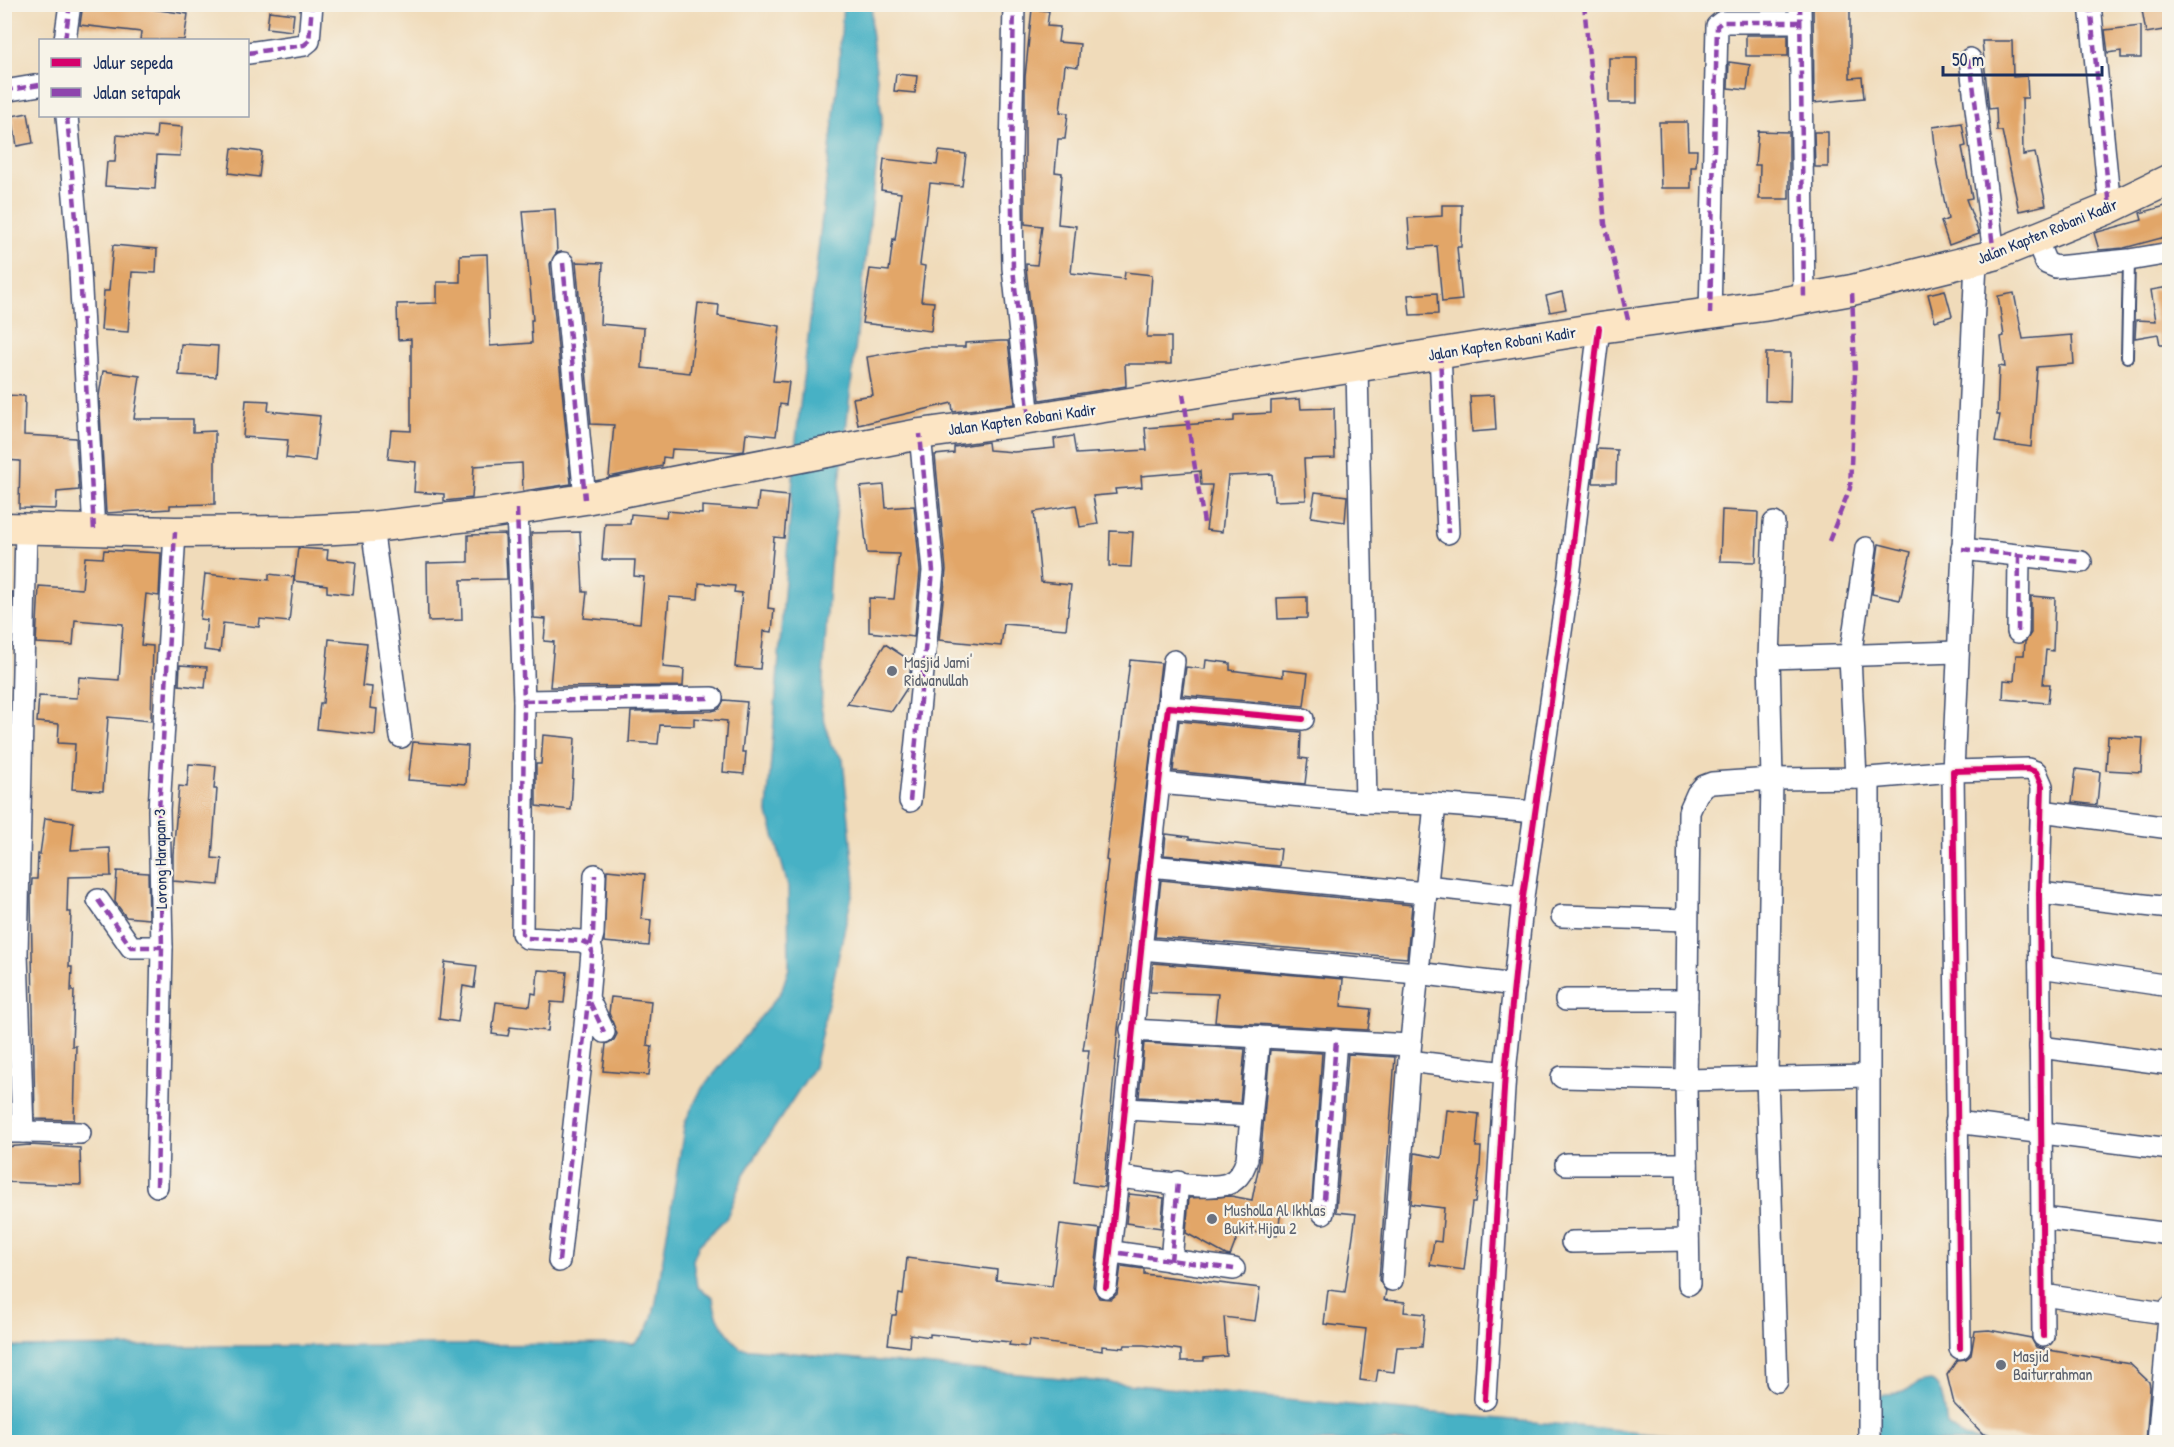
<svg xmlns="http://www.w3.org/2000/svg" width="2174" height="1447" font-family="'Patrick Hand',sans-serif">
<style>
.water{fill:#46b1c5;stroke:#307092;stroke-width:1.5}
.building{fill:#e2a667}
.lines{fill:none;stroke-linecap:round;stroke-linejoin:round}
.service-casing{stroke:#3b496c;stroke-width:14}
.minor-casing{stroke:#3b496c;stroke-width:24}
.secondary-casing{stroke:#3b496c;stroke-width:33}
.service{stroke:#fff;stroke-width:10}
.minor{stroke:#fff;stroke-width:21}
.secondary{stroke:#fce5c4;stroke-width:30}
.quiet{stroke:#8e44ad;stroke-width:4.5;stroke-dasharray:9 4.5;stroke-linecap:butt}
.cycleway-casing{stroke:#f7f3e8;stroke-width:10}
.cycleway{stroke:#d6006c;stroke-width:6}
.worship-dot{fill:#6b7280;stroke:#f7f3e8;stroke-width:2}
.labels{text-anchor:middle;stroke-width:4.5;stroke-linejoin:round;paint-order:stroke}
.street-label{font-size:16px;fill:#1b2f5e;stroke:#f7f3e8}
.worship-label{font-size:16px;fill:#5b616d;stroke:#f7f3e8;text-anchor:start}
</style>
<rect width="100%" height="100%" fill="#f7f3e8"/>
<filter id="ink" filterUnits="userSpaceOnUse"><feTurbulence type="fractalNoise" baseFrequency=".0167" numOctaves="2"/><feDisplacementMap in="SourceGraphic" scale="12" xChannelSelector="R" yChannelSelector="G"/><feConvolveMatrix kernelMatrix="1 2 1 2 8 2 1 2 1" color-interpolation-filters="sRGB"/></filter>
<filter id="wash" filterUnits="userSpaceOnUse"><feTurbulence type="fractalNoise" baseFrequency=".008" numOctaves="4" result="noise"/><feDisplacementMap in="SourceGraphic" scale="24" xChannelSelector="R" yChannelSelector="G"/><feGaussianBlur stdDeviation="1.35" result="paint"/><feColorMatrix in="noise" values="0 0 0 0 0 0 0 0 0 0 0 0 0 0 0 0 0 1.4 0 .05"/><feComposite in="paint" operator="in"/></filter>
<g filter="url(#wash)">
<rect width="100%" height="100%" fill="#f0dbba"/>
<g class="water">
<path d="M843 5H872L871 30 882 118 830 567 821 708 831 745 843 759 855 882 814 1067 744 1174 727 1217 699 1245 693 1260 697 1287 713 1297C714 1319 727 1332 740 1348L1747 1442H5L4 1347 634 1344C649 1333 652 1319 656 1302L685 1122 701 1090 781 992 789 968 788 886 767 810 796 440 838 80Z"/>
<path d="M1931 1381C1944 1386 1944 1411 1947 1425L1964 1437 1986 1442H1878L1879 1401 1882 1395C1889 1392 1896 1395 1903 1392 1915 1386 1914 1383 1931 1381Z"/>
</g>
<g id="blocks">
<g class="building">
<path d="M83 4H114L188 14 184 40H140L141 32 80 25Z"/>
<path d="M1758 4H1787V9H1757Z"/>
<path d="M1813 4H1850V78L1862 77 1864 98 1814 103Z"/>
<path d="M2141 4H2169V29L2146 33Z"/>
<path d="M1032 9 1049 11 1047 26 1060 27 1058 42 1080 44 1078 67 1065 65 1060 112 1068 113 1065 139H1058L1055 172 1062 173 1058 224 1076 226 1071 273 1124 279 1125 272 1152 275 1147 337H1171V364H1125L1126 386 1040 400 1026 267V264L1037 265 1042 226 1025 224V77Z"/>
<path d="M269 11 294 14 292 31 267 28Z"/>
<path d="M2141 26V58H2121V51L2108 53 2105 30Z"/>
<rect x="1746" y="35" width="42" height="21"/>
<path d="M1982 41H2012L2013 77 2027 76 2028 98H2022L2023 155 2035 153 2046 205 2019 211 2002 131H1997L1996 108 1989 109Z"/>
<rect x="1609" y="58" width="28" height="45"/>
<path d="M1729 62 1750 65 1747 90 1728 88Z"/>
<path d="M896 74 917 76 915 93 894 91Z"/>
<path d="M28 113 33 143 17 146 12 116Z"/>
<path d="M1659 122H1687L1688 150H1697L1696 167H1691V188H1661Z"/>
<path d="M1962 123 1966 146 1962 147 1972 198 1966 199 1979 234 1949 245 1941 222 1948 219 1937 164 1933 127Z"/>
<path d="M157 125 182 127 180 156 157 155 155 189 105 186 107 162H115L117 135 156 138Z"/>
<path d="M1758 131 1789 132V199H1759L1760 165H1755Z"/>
<path d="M1814 132H1828V167H1815Z"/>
<path d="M232 148 262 152 259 177 229 173Z"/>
<path d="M939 151 966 154 962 186 930 183 920 265 925 266 921 301 934 302 931 331 862 323 870 269 889 271 893 239 895 240 901 193 881 190 884 159 937 165Z"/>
<path d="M1442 205H1462L1461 247H1457L1462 300 1442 302 1437 246 1410 248 1408 218 1442 216Z"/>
<path d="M2169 205V236L2124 248 2099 250 2094 233 2142 220 2140 213Z"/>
<path d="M555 209 557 252 550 264 571 484 523 491 522 463 474 466 472 498 444 501V494L414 492 416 462 388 459 391 430 411 431V339L398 340 397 304 437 303V282H460V255L487 254 490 346 532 343 531 320H533L523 211Z"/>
<path d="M113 245 157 249 156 273 132 272 128 332 101 330 104 291H109Z"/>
<path d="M576 262 603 263 600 324 644 328 642 368 690 373 698 303 719 305 718 316 780 326 773 381 789 382 786 405 780 404 776 436 746 433 744 451 736 452 672 449 671 458 663 457 662 466 609 477 614 425 591 424Z"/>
<path d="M2169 287V345H2160L2158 334 2135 338 2136 320 2156 321 2151 290Z"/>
<path d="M1945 290 1952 316 1935 321 1928 294Z"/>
<path d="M1562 292 1566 309 1550 312 1546 296Z"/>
<path d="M1437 293 1438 314 1410 315 1408 295Z"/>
<path d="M2014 293 2023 339 2072 335 2074 364 2037 367 2031 447 1995 442 2000 415H1997L1999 366 2005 367 2001 337 2004 336 1998 296Z"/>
<path d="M1001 341H1008L1015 404 953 412 952 403 858 425 853 398 873 395 867 357 924 347H965V343Z"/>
<path d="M181 344 218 346 216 377 179 375Z"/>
<path d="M1766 353H1791L1790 402 1765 401Z"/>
<path d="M103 371 140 376 134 419H193V432L215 431V504L170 505V509L106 513 99 396Z"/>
<path d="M4 395 25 396 24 435 76 438 79 490 57 492 56 509 19 508 20 461 4 460Z"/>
<path d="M1494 395 1496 430 1472 432 1470 396Z"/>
<path d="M1300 399 1301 409 1334 408 1335 458 1304 459 1306 500 1274 501 1272 474 1228 476 1222 532 1206 530 1212 485H1201L1200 471 1141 476 1142 487 1115 489 1116 494 1093 496 1098 524 1080 527 1076 505 1034 512 1041 582 1071 585 1066 629 1004 624 1001 646 939 640 946 570 935 455 954 453V447L988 442 989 450 1014 452 1055 448 1054 439 1073 436 1076 454 1147 450 1145 428 1234 421V415L1271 413V401Z"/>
<path d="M246 400 269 401 268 411 320 416 315 461 286 458 288 440 243 437Z"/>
<path d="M1597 449 1617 450 1616 483H1593Z"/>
<path d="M884 485 886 508 914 506 920 571 914 637 869 632V598L894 599 899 554 867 553 860 487Z"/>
<path d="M1315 492 1347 496 1345 522 1311 517Z"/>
<path d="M759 493 788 496 784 538 774 537 768 608 774 609 772 632 764 631 760 669 735 667 742 593 734 592 735 586 699 583 698 599 669 597 663 667 684 669 683 686 550 687 554 642 544 641 546 619 534 618 531 533 580 532 583 592H587L584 618 640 623 644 577 634 576 635 560H602L605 524H630L631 514 666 517 667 511 702 514V506L757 510Z"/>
<path d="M1722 510 1758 512 1756 562 1720 561Z"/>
<path d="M1110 531 1133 532 1131 567 1109 566Z"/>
<path d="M505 534 507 579 461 580 462 620 428 621 427 563 468 562V535Z"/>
<path d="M1879 544 1911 552 1900 600 1872 594Z"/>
<path d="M298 548 328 550 327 559 356 562 353 595 327 592V585L294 581Z"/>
<path d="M104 550 161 553 159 596 146 594 141 645 153 646 151 721 108 717 103 791 72 789 75 744 58 743 59 724 37 722 39 696 77 698 79 677 119 680 123 624 75 620 73 645 36 643 39 586 82 589 85 557 103 558Z"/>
<path d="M205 574 269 580V574L294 577 289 622 260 619 259 627 223 623 220 652 204 650 207 620 200 619Z"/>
<path d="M4 592H12L11 640H4Z"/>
<path d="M2031 596 2055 598 2053 651 2046 650 2043 684H2050L2048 703 2003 699 2004 680 2014 681 2016 655H2024L2025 642 2031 633Z"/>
<path d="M1307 597V618L1278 619 1277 598Z"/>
<path d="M329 639 367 643 362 686 372 687 370 708 377 709 375 735 317 729 320 703H323Z"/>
<path d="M885 644 911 661 909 685 892 711 847 704Z"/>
<path d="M1130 660 1161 663 1118 1029 1104 1187 1074 1183 1089 1050H1083L1096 966 1108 861 1106 860Z"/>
<path d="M1206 660 1230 663V670L1283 677V670L1308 673 1304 706 1182 695 1186 667 1205 669Z"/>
<path d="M180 665 207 667 205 688 179 685Z"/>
<path d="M724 700 747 702 742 752H746L744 774 723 772 727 721 694 718V726L660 725 658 744 629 742 631 712 712 711 719 709Z"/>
<path d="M1179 721 1301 732 1300 758 1308 759 1305 784 1173 771Z"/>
<path d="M543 735 575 738 571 810 536 806V764H541Z"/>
<path d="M2108 736 2143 738 2141 772 2106 770Z"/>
<path d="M413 742 468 746 466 784 408 780Z"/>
<path d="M189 764 216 766 214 789H217L212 858 222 859 219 885 173 881V854L179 786 187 787Z"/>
<path d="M2076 769 2100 772 2097 805 2072 802Z"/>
<path d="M45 818 74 822 71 850 110 848 111 876 68 877 67 912H71L69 967H72L71 991H74L72 1046H76L74 1120 35 1119 31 897 32 879H37L38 854H40Z"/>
<path d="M1166 834 1189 837V839L1281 849 1279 866 1164 855Z"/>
<path d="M607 870 645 874 641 919 651 920 649 946 604 942Z"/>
<path d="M117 871 148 873 149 919 126 917 115 902Z"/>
<path d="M1161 880 1412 905 1407 958 1155 937Z"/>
<path d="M445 962 477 966 474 988 463 986 458 1022 439 1019Z"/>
<path d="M1153 963 1343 979 1341 1006 1371 1009 1368 1030 1215 1022 1218 994 1150 992Z"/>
<path d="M538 970 567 972 564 1003 551 1002 548 1031 510 1027 508 1036 492 1034 496 1002 530 1006 532 993 536 994Z"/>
<path d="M611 997 651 1001 647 1045 652 1046 649 1075 603 1071 606 1044 614 1040 617 1034 609 1013Z"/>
<path d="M1144 1043 1245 1049 1240 1103 1139 1097Z"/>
<path d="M1270 1050 1322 1053 1311 1215 1281 1211 1277 1236 1240 1230 1230 1256 1226 1255 1186 1233 1189 1198 1231 1196 1252 1200 1260 1160Z"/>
<path d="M1348 1054 1395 1057 1379 1280 1386 1291 1384 1300 1405 1302 1404 1312 1425 1314 1422 1347H1397L1394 1372 1378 1370 1376 1382 1360 1380 1366 1329 1324 1324 1328 1290 1345 1292 1356 1214 1336 1212Z"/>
<path d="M1447 1110 1479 1114 1476 1147H1481L1480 1166 1475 1203H1472L1464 1270 1430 1265 1434 1241 1441 1242 1444 1208 1411 1204 1415 1153 1442 1158Z"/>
<path d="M30 1145 80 1148 81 1185 4 1182V1147Z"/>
<path d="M1129 1194 1164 1198 1161 1228 1126 1223Z"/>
<path d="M1060 1224 1100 1229 1093 1286 1099 1298 1111 1299 1117 1294 1121 1266 1144 1269V1274L1260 1288 1255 1321 1224 1317 1227 1356 1204 1358V1361H1181V1350L1144 1345H1125L1124 1348 1102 1346V1351L1029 1340 1028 1347 1009 1345 1010 1342 930 1334V1337L910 1334 909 1347 888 1344 892 1315H896L899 1294 903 1295 907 1258 997 1270 996 1280 1052 1286Z"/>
<path d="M1989 1330 2031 1338 2036 1347 2043 1349 2130 1364 2149 1382 2150 1387 2146 1443H2069L1983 1434 1954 1404 1947 1375 1957 1360 1966 1359 1971 1355 1975 1331Z"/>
</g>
</g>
</g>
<g filter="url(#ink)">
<use href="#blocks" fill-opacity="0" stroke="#3b496c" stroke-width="1.5"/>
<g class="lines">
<defs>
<path id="service" d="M2127 357 2129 260"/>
<g id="minor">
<path d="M1014 4 1011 156 1013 268 1029 419"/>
<path d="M1800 4 1804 299"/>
<path d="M2090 4 2110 208"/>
<path d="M65 40 70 4"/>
<path d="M248 53 304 45 309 41 312 4"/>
<path d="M1970 59 1994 255"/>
<path d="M4 91 40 85"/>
<path d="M67 116 79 253 94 531"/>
<path d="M2036 239 2046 263 2056 267 2129 260 2170 253"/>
<path d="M563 263 585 499"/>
<path d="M1710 314 1717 26 1722 22H1799"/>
<path d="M1440 353 1448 533"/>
<path d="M1357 367 1366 802"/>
<path d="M517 509 524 701 522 933 527 938 581 941 590 945 592 952 588 998 604 1032"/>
<path d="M1774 523 1769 658 1772 779 1869 778 1953 771 1976 261"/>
<path d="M372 527 401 737"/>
<path d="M1962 549 2081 562"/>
<path d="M2018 632 2019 556"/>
<path d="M1769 658 1957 652"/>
<path d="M524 701 712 698"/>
<path d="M1168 707 1174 661"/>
<path d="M1856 778 1850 657 1866 548"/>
<path d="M1869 778V1442"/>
<path d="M1159 783 1366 802 1435 804 1535 812"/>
<path d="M910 801 933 571 920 434"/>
<path d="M2041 811 2170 828"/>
<path d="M1150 866 1425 893"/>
<path d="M1426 886 1523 897"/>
<path d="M2039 893 2170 908"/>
<path d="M98 900 131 947H162"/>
<path d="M1562 916 1687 920"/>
<path d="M590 945 593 934 595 875"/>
<path d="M1141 949 1417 973 1515 985"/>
<path d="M2040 967 2170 986"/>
<path d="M1566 1000H1687"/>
<path d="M1131 1030 1410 1045"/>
<path d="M2040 1047 2170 1064"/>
<path d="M1409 1061 1505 1073"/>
<path d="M1562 1077 1686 1080 1689 1284"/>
<path d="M1126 1109 1252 1116"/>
<path d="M1956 1122 2170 1149"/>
<path d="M4 1132H23L17 954 26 529"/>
<path d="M23 1132 80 1133"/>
<path d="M1566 1164H1687"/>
<path d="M1118 1177C1142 1179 1208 1191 1227 1184 1239 1180 1244 1169 1247 1159L1259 1037"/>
<path d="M157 1186 162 947 159 810 175 532"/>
<path d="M1323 1213 1336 1040"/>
<path d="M2043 1218 2170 1234"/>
<path d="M1572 1242 1688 1240"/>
<path d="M1120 1253 1234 1269"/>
<path d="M559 1261 588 998"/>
<path d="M1171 1261 1178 1182"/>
<path d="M1392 1280 1409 1061 1435 804"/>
<path d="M1106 1287C1128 1093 1144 900 1168 707L1303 719"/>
<path d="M2043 1295 2170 1314"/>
<path d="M1960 1348 1953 771 2028 769 2036 772 2042 786 2039 893 2043 1336"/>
<path d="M1777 1381 1767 1077 1772 779 1712 783 1704 786 1697 794 1689 812 1686 1080 1868 1076"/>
<path d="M1485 1399 1505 1073 1523 897 1569 576 1599 328"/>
<path d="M2158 1442 2170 1307"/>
</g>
<path id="secondary" d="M4 528 175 532 298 531 372 527 486 514 585 499 920 434 1029 419 1599 328 1763 306 1852 290 1994 255 2110 208 2170 179"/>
</defs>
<use href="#service" class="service-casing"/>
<use href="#minor" class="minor-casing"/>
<use href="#secondary" class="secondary-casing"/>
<use href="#service" class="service"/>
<use href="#minor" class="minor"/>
<use href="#secondary" class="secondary"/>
<g class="quiet">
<path d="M1014 4 1011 156 1013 268 1029 419"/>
<path d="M1584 4 1605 224 1629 324"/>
<path d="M1800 4 1804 299"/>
<path d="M2090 4 2110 208"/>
<path d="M65 40 70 4"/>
<path d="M248 53 304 45 309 41 312 4"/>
<path d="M1970 59 1994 255"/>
<path d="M4 91 40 85"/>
<path d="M67 116 79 253 94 531"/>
<path d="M563 263 585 499"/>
<path d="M1710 314 1717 26 1722 22H1799"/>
<path d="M1440 353 1448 533"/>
<path d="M1183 394 1204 523"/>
<path d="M517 509 524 701 522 933 527 938 581 941 590 945 592 952 588 998 604 1032"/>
<path d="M1829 541 1850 488 1855 373 1852 290"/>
<path d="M1962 549 2081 562"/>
<path d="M2018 632 2019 556"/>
<path d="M524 701 712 698"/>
<path d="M910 801 933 571 920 434"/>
<path d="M98 900 131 947H162"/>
<path d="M590 945 593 934 595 875"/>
<path d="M157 1186 162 947 159 810 175 532"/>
<path d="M1323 1213 1336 1040"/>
<path d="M1120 1253 1234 1269"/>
<path d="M559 1261 588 1001"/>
<path d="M1171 1261 1178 1182"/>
</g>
<defs>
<g id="cycleway">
<path d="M1106 1287C1128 1093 1144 900 1168 707L1303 719"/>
<path d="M1960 1348 1953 771 2028 769 2036 772 2042 786 2039 893 2043 1336"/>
<path d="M1485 1399 1505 1073 1523 897 1569 576 1599 328"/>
</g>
</defs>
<use href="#cycleway" class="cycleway-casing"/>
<use href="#cycleway" class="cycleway"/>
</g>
</g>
<g class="worship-dot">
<circle cx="892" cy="671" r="6"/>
<circle cx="1212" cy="1219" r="6"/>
<circle cx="2001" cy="1365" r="6"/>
</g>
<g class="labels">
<g class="street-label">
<text transform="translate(2047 231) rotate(-22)" y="6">Jalan Kapten Robani Kadir</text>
<text transform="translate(1502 343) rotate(-9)" y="6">Jalan Kapten Robani Kadir</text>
<text transform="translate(1022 419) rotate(-8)" y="6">Jalan Kapten Robani Kadir</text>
<text transform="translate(160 859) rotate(-91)" y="6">Lorong Harapan 3</text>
</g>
<g class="worship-label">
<text x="904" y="668">Masjid Jami'<tspan x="904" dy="18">Ridwanullah</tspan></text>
<text x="1224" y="1216">Musholla Al Ikhlas<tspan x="1224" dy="18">Bukit Hijau 2</tspan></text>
<text x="2013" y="1362">Masjid<tspan x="2013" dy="18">Baiturrahman</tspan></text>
</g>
</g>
<rect width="2174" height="1447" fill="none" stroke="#f7f3e8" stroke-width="24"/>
<rect x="39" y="39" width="210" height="78" fill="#f7f3e8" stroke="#9fa5b1" stroke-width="1.5"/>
<rect x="51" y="58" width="30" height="9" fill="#d6006c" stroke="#9fa5b1" stroke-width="1.5"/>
<text x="93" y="69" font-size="18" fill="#1b2f5e">Jalur sepeda</text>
<rect x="51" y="88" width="30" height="9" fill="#8e44ad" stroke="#9fa5b1" stroke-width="1.5"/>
<text x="93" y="99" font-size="18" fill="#1b2f5e">Jalan setapak</text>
<path d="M1943 66v9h159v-9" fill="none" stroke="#1b2f5e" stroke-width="3"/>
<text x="1952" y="66" font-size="18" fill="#1b2f5e" stroke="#f7f3e8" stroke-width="4.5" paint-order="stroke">50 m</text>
</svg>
